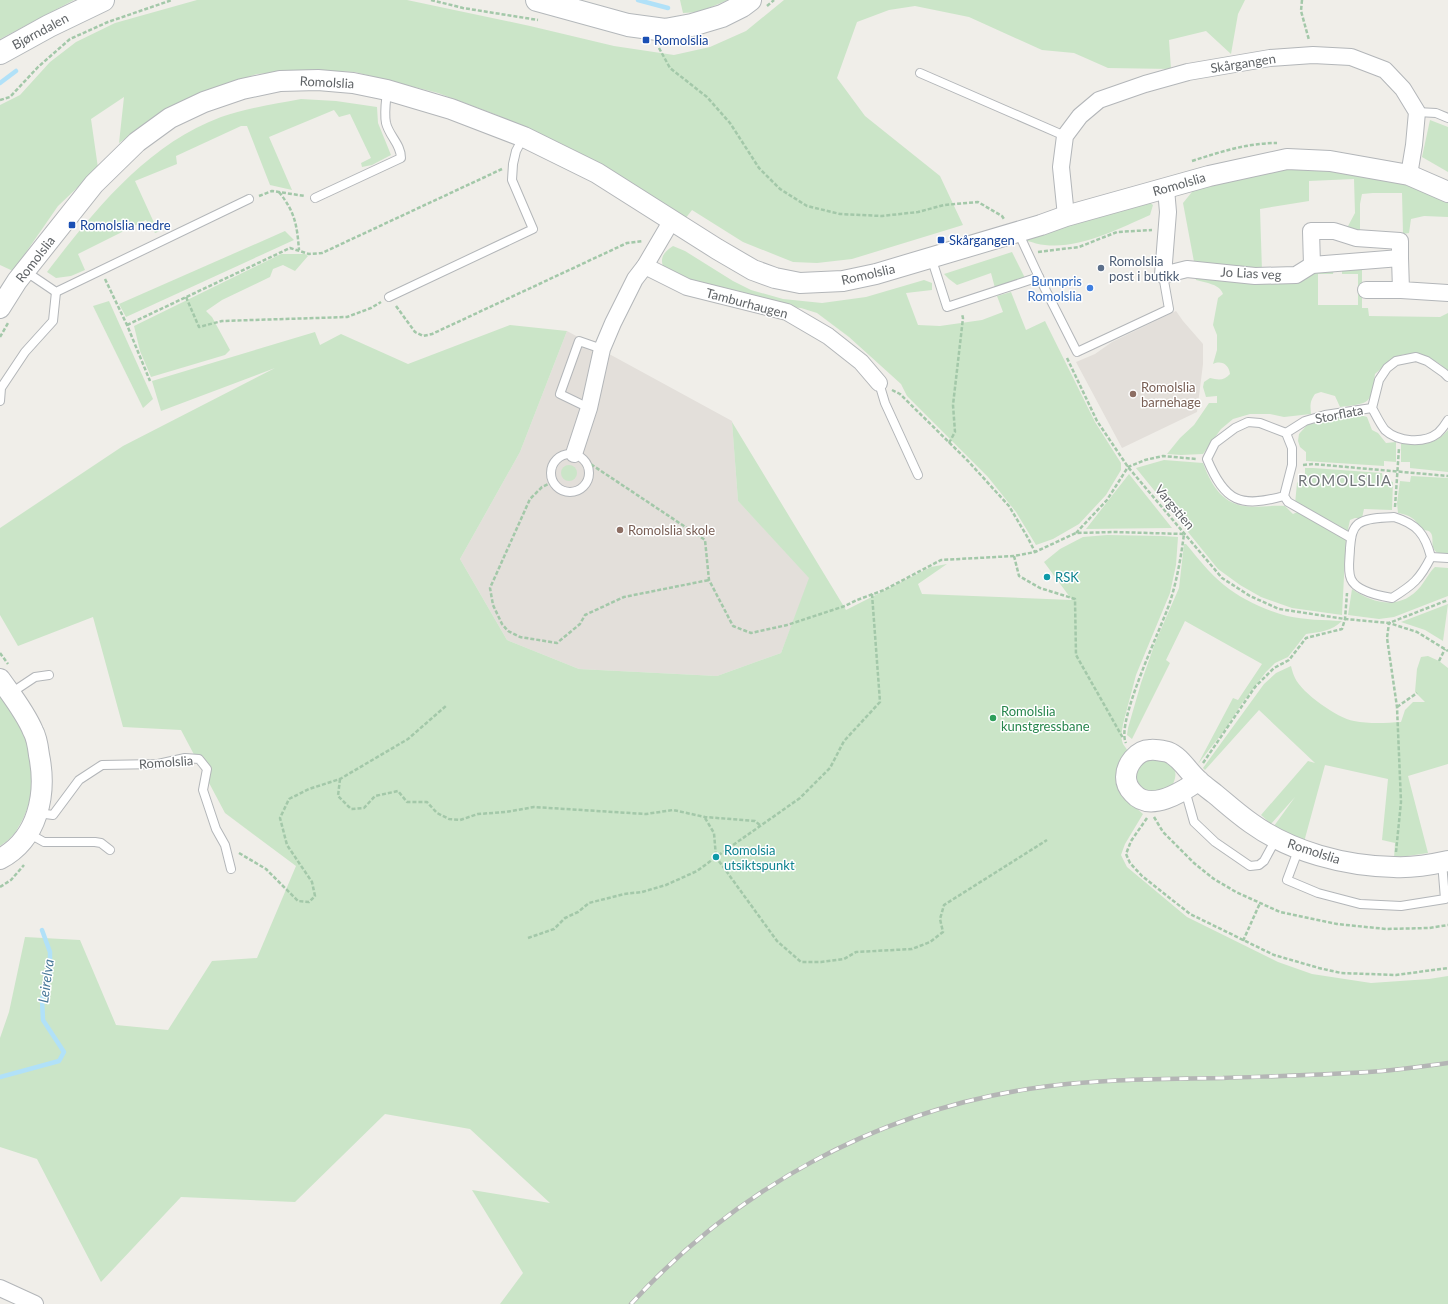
<svg xmlns="http://www.w3.org/2000/svg" width="1448" height="1304" font-family="Lato,sans-serif">
<style>
.education{fill:#e3dfda}
.green{fill:#cbe5c8}
.lines{fill:none;stroke-linecap:round;stroke-linejoin:round}
.stream{stroke:#b1e1f8;stroke-width:4.5}
.service-casing{stroke:#b3b6b9;stroke-width:10}
.minor-casing{stroke:#b3b6b9;stroke-width:18}
.tertiary-casing{stroke:#b3b6b9;stroke-width:22}
.secondary-casing{stroke:#b4b8bb;stroke-width:24}
.path{stroke:#a3c8a9;stroke-width:2.5;stroke-dasharray:4 2;stroke-linecap:butt}
.service{stroke:#fff;stroke-width:8}
.minor{stroke:#fff;stroke-width:16}
.tertiary{stroke:#fff;stroke-width:20}
.secondary{stroke:#fff;stroke-width:22}
.rail-casing{stroke:#b4b5b5;stroke-width:4.5}
.rail{stroke:#fff;stroke-width:3;stroke-dasharray:9;stroke-linecap:butt}
.transit-dot{fill:#1a4fb4;stroke:#fff;stroke-width:1.5}
.service-dot{fill:#5c6f8a;stroke:#fff;stroke-width:1.5}
.shop-dot{fill:#3f7fe0;stroke:#fff;stroke-width:1.5}
.education-dot{fill:#8d6e63;stroke:#fff;stroke-width:1.5}
.culture-dot{fill:#0f9aa8;stroke:#fff;stroke-width:1.5}
.leisure-dot{fill:#2e9e5b;stroke:#fff;stroke-width:1.5}
.labels{text-anchor:middle;stroke-width:3;stroke-linejoin:round;paint-order:stroke}
.street-label{font-size:13px;fill:#606467;stroke:#fff}
.transit-label{font-size:13px;fill:#164399;stroke:#fff;text-anchor:start}
.service-label{font-size:13px;fill:#4e5e75;stroke:#fff;text-anchor:start}
.shop-label{font-size:13px;fill:#366cbe;stroke:#fff;text-anchor:end}
.education-label{font-size:13px;fill:#785e54;stroke:#fff;text-anchor:start}
.culture-label{font-size:13px;fill:#0d838f;stroke:#fff;text-anchor:start}
.leisure-label{font-size:13px;fill:#27864d;stroke:#fff;text-anchor:start}
.water-label{font-size:14px;font-style:italic;fill:#477899;stroke:#fff}
.quarter-label{font-size:15px;letter-spacing:1px;fill:#717679;stroke:#fff}
</style>
<rect width="100%" height="100%" fill="#f0eee9"/>
<g class="education">
<path d="M1176 311 1183 321 1203 344V364L1197 412 1122 448 1076 362 1095 354 1112 342Z"/>
<path d="M567 331 732 421 738 501 810 578 781 653 717 676 579 669 507 640 460 559 520 452Z"/>
</g>
<g class="green">
<path d="M0 0H74L0 39Z"/>
<path d="M197 0H407L530 26 614 46 674 55 710 47 746 31 784 0H1245L1238 14 1231 54 1206 31 1169 40 1171 69 1108 68 1074 53 1042 50 969 17 915 6 889 10 857 22 837 78 865 116 940 176 963 225 852 259 817 263 793 262 743 242 692 210 685 219 639 189 562 144 497 115 438 93 355 72 311 70 257 74 230 83 154 119 119 143 124 97 91 119 98 168 58 206 13 271 0 265V105L20 95 50 62 76 42 115 23Z"/>
<path d="M680 0H728L699 12 683 13Z"/>
<path d="M301 99 336 101 377 107 378 123 391 155 372 165 362 167 361 163 371 158 350 114 339 117 334 110 269 137 292 190 270 185 247 126H241L176 156 177 164 135 181 156 227 167 224 169 228 155 233 146 220 78 254 85 270 71 276 56 278 47 272C94 211 146 145 221 117 247 108 274 104 301 99Z"/>
<path d="M1430 120 1448 127V172L1422 157Z"/>
<path d="M1305 168 1360 173 1409 183 1448 203V218V217L1424 216 1411 219 1409 233 1403 234 1402 193H1373L1362 194 1360 204V231L1347 228 1355 213 1354 179 1309 181V201L1260 209 1262 271 1195 267 1183 203 1196 187 1245 173Z"/>
<path d="M1149 202 1153 205 1150 215C1118 229 1080 249 1045 245 1039 245 1033 242 1027 241L1026 237Z"/>
<path d="M285 231 294 240 126 317 119 304Z"/>
<path d="M673 246 685 251 733 281 751 290 783 299 822 303 866 297 924 280 932 283V290L906 293 918 325 940 326 982 320 1003 312 997 296 1011 292 1026 330 1045 321 1095 422 1121 463V470L1106 495 1079 524 1053 539 1036 545 1016 512 988 477 907 396 901 384 849 337 817 313 801 308 787 307 666 273C659 260 661 254 673 246Z"/>
<path d="M1012 252 1025 278 995 288 991 273 957 285 949 279 944 274Z"/>
<path d="M281 254H305L308 256 295 271 283 265 273 269 270 277 222 300 206 311 212 317 230 350 225 355 151 377 140 351 134 326Z"/>
<path d="M1362 265V308H1368L1369 316 1440 317 1448 313V371C1437 358 1409 348 1394 358 1387 362 1381 369 1375 374 1371 405 1370 403 1340 407L1335 396 1321 392 1315 394C1310 401 1310 405 1311 414L1284 417 1270 414H1250L1233 419 1221 429 1203 454 1181 455 1167 454 1180 438 1194 425 1209 403H1217V396L1206 397 1203 387 1204 382 1210 378C1218 380 1224 381 1230 374 1229 365 1222 360 1213 364L1217 350V335L1213 325 1218 298 1223 294C1220 284 1206 283 1196 280L1194 273 1334 268 1333 274H1318V305H1358V274H1342V267Z"/>
<path d="M109 301 153 399 143 408 93 306Z"/>
<path d="M510 325 567 331 520 452 460 559 507 640 579 669 717 676 781 653 809 578 738 501 732 422 846 610 931 567 947 564 918 584 922 594 1072 600 1044 562 1060 549 1083 537 1107 535 1163 536 1178 537 1176 565 1170 593 1136 675 1123 724 1121 737 1123 744 1128 751 1126 799 1143 814 1125 844 1121 855 1127 867 1187 917 1278 962 1312 974 1371 983 1429 979 1448 976V1304H500L523 1273 472 1190 550 1203 470 1129 385 1114 295 1202 181 1197 101 1282 37 1159 0 1147V1038L9 1012 25 937 80 940 116 1025 168 1030 212 961 257 958 296 866 225 813 181 730 123 727 93 617 18 646 0 615V528L123 446 275 368 161 411 152 381 315 332 320 345 341 334 408 364Z"/>
<path d="M1353 415H1360L1367 417 1372 430 1378 433 1386 443 1396 442V462L1384 461V466L1306 461V452L1300 447 1298 441 1299 434 1308 424Z"/>
<path d="M1448 430V472L1410 468V462H1401V444C1422 444 1433 447 1448 430Z"/>
<path d="M1164 460 1203 463C1210 482 1221 503 1244 506 1257 508 1271 505 1285 506L1293 514 1302 510 1295 504 1297 483 1305 475V468H1313L1382 473 1383 480 1393 482 1392 510 1364 509 1362 518H1355L1350 520 1347 534 1327 522 1325 528 1346 538 1342 615 1292 608 1261 597 1240 585 1218 569 1136 468Z"/>
<circle cx="569" cy="473" r="8"/>
<path d="M1129 474 1172 528 1086 529Z"/>
<path d="M1411 476 1448 478V556C1424 552 1437 539 1430 532 1428 530 1423 530 1420 529 1417 518 1408 515 1398 513L1397 503 1400 481 1410 482Z"/>
<path d="M1184 544H1186C1198 558 1209 573 1224 585 1241 599 1265 610 1287 616 1305 620 1324 620 1342 621 1332 631 1320 632 1306 634L1288 657 1275 663 1266 672 1242 703 1227 727 1198 764 1233 698 1238 700 1262 664 1185 621 1166 660 1170 663 1132 739 1127 735 1128 728 1141 683 1155 643 1179 588Z"/>
<path d="M1435 567 1448 568V596L1394 617 1379 619 1348 615 1352 589C1375 605 1402 610 1421 586 1425 581 1431 570 1435 567Z"/>
<path d="M1448 604 1443 641 1425 630 1401 622Z"/>
<path d="M1428 656 1439 661 1448 668V764L1408 776 1428 853 1394 858 1395 843 1382 840 1388 779 1325 765 1304 842 1288 835 1274 826 1295 797 1271 824 1261 815 1308 761 1315 763 1259 710 1205 770 1203 768 1264 684 1276 673 1291 666C1292 670 1293 674 1295 678 1302 693 1337 718 1354 721 1369 724 1386 723 1401 722L1405 710 1413 702H1425L1415 692 1417 669 1421 657Z"/>
<path d="M0 694C7 704 15 714 20 725 35 757 38 795 19 826 17 829 15 834 12 836 9 840 4 843 0 846Z"/>
<path d="M1155 756C1159 759 1169 761 1172 766 1179 773 1174 784 1169 790L1150 795C1133 782 1133 779 1142 761Z"/>
</g>
<g class="lines">
<g class="stream">
<path d="M638 0 668 8"/>
<path d="M0 83 16 71"/>
<path d="M0 1077 59 1061 64 1052 43 1020 42 999 50 974V952L42 930"/>
</g>
<defs>
<g id="service">
<path d="M920 73 1065 136"/>
<path d="M1417 112 1436 113 1448 118"/>
<path d="M315 198 401 158C401 144 389 136 386 123 384 113 386 101 387 91"/>
<path d="M1018 232 1039 277 1077 352 1169 309 1163 275"/>
<path d="M931 257 947 307 1039 277"/>
<path d="M25 271 56 292 249 199"/>
<path d="M389 297 533 229 512 180 513 164 516 151 523 138"/>
<path d="M1448 377 1444 373 1427 361 1416 357 1396 361 1387 368 1379 380 1372 408C1376 415 1380 424 1385 430 1398 442 1424 444 1438 433 1442 429 1445 425 1448 420"/>
<path d="M879 383 885 403 918 475"/>
<path d="M0 401 1 388 25 352 53 321 56 292"/>
<path d="M589 408 560 394 579 341 602 349"/>
<path d="M1286 433 1305 421 1325 415 1372 408"/>
<circle cx="570" cy="473" r="19"/>
<path d="M1284 496C1240 508 1225 502 1207 459L1215 443 1235 428 1248 422 1260 423 1286 433 1292 448V465L1284 496 1288 502 1351 538"/>
<path d="M1394 517C1417 524 1425 534 1431 557 1420 579 1413 585 1392 598 1380 596 1356 591 1351 579 1347 570 1350 557 1350 548 1351 540 1351 530 1358 524 1367 517 1383 518 1394 517Z"/>
<path d="M1431 557 1448 558"/>
<path d="M11 693 35 677 49 675"/>
<path d="M1185 790 1194 822 1215 842 1250 866 1259 865 1264 861 1276 839"/>
<path d="M38 813 53 815 79 780 102 765 158 764 185 758 199 759 207 769 203 790 216 829 225 845 231 869"/>
<path d="M28 833 44 842H95L101 843 110 850"/>
<path d="M1299 848 1287 880 1318 893 1360 904 1401 906 1445 899 1442 862"/>
</g>
<g id="minor">
<path d="M1166 189 1168 212 1163 275 1187 269 1255 276 1296 275 1312 265 1400 258 1401 290 1448 293"/>
<path d="M1066 216 1061 167 1065 136 1080 116 1099 100 1145 84 1188 72 1270 58 1313 55 1351 57 1385 70 1403 89 1417 112 1414 145 1409 175"/>
<path d="M1312 265 1311 231H1334L1356 238 1400 241V258"/>
<path d="M645 266 687 287 787 312 828 336 861 362 879 383"/>
<path d="M1366 290H1401"/>
<path d="M574 454 589 408 602 349 613 323 635 279 645 266 672 220"/>
<path d="M0 1288 35 1304"/>
</g>
<g id="tertiary">
<path d="M0 308 17 281 94 184 137 142 170 118 204 102 242 89 280 81 318 80 353 83 387 90 451 109 524 137 597 173 717 249 753 270 775 278 800 283 843 281 876 274 1041 225 1066 216 1209 176 1287 159 1330 161 1409 175 1448 192"/>
<path d="M0 679C12 696 25 712 33 731 37 738 38 747 39 755 47 794 38 839 0 859"/>
<path d="M1198 781C1182 792 1150 813 1133 793 1129 789 1126 783 1126 777 1126 765 1137 750 1150 750 1155 749 1163 751 1168 752 1181 757 1188 772 1199 781 1204 786 1210 790 1215 794 1227 804 1238 814 1251 823 1291 852 1345 866 1394 867 1412 868 1430 865 1448 861"/>
</g>
<g id="secondary">
<path d="M537 0 628 25 665 30 692 25 722 16 742 6 750 0"/>
<path d="M0 53 49 26 103 0"/>
</g>
</defs>
<use href="#service" class="service-casing"/>
<use href="#minor" class="minor-casing"/>
<use href="#tertiary" class="tertiary-casing"/>
<use href="#secondary" class="secondary-casing"/>
<g class="path">
<path d="M431 0 463 8 538 20"/>
<path d="M1302 0 1301 11 1309 40"/>
<path d="M767 6 774 0"/>
<path d="M659 48 670 68 707 97 730 123 759 168 780 189 807 206 840 214 882 216 918 212 944 205 978 202 1002 216 1004 219"/>
<path d="M0 100 10 97 38 67 70 39 108 22 172 0"/>
<path d="M1192 161C1220 152 1247 143 1277 143"/>
<path d="M279 192C295 212 297 225 299 250"/>
<path d="M259 196 272 191 305 196"/>
<path d="M1038 252 1079 247 1117 232 1152 230"/>
<path d="M105 279 127 325 150 381"/>
<path d="M186 297 199 327 222 321 347 317 371 308 381 302"/>
<path d="M396 306 415 332 423 336 432 334 627 243 643 241"/>
<path d="M127 325 290 248 309 254 322 253 502 169"/>
<path d="M0 337 8 323"/>
<path d="M1067 358 1097 421 1128 467 1222 578 1250 596 1279 609 1345 619 1389 623 1448 600"/>
<path d="M892 390 900 394 968 461 1009 506 1028 538 1035 552"/>
<path d="M949 443 955 432 953 405 963 318 962 314"/>
<path d="M586 461 705 540 709 580 733 626 751 633 787 625 845 606 857 600 884 590 941 560 1014 556 1035 552 1076 533 1114 532 1184 534C1181 557 1177 580 1170 602 1162 627 1115 723 1126 743"/>
<path d="M1303 465 1313 464 1448 476"/>
<path d="M553 482 542 487 530 499 490 588 493 605 502 624 508 631 520 637 557 643 580 624 585 615 624 597 709 580"/>
<path d="M1395 507 1399 448"/>
<path d="M1076 533 1107 500 1128 467 1145 460 1163 456 1196 459"/>
<path d="M1014 556 1019 576 1040 588 1075 599 1076 655 1123 738"/>
<path d="M872 594 880 702 844 741 830 768 800 798 716 857 777 941 801 962H821L844 959 856 952 912 949 930 942 943 932 940 919 944 905 1047 840"/>
<path d="M0 653 8 664"/>
<path d="M1439 661 1445 649"/>
<path d="M1397 707 1417 693"/>
<path d="M1203 763 1255 687 1274 668 1289 660 1306 638 1342 629 1345 619 1347 593"/>
<path d="M340 779 338 796 351 809 364 808 375 796 398 791 407 802H427L437 813 449 819 460 820 478 814 506 812 534 807 646 814 673 810 705 817 755 821 761 826"/>
<path d="M1154 817 1163 832 1194 863 1214 879 1236 892 1280 912 1337 924 1386 929 1429 928 1448 925"/>
<path d="M1147 818 1131 841 1126 854 1130 863 1142 876 1190 914 1274 955 1319 968 1341 973 1396 975 1448 968"/>
<path d="M1396 852 1401 802 1397 707 1387 638 1389 623 1417 632 1448 651"/>
<path d="M239 853 266 869 298 901 309 902 315 896 312 882 287 845 280 818 289 799 309 789 340 779 408 739 447 705"/>
<path d="M0 887 11 880 24 865"/>
<path d="M528 938 554 929 565 918 578 912 589 903 624 894 642 892 666 885 697 871 716 857 714 833 705 818"/>
<path d="M1243 941 1260 903"/>
</g>
<use href="#service" class="service"/>
<use href="#minor" class="minor"/>
<use href="#tertiary" class="tertiary"/>
<use href="#secondary" class="secondary"/>
<defs>
<path id="rail" d="M631 1304C736 1189 874 1113 1028 1089 1092 1079 1158 1079 1223 1078 1276 1076 1329 1075 1382 1071 1404 1069 1426 1066 1448 1063"/>
</defs>
<use href="#rail" class="rail-casing"/>
<use href="#rail" class="rail"/>
</g>
<g class="transit-dot">
<rect x="642" y="36" width="8" height="8" rx="2"/>
<rect x="68" y="221" width="8" height="8" rx="2"/>
<rect x="937" y="236" width="8" height="8" rx="2"/>
</g>
<circle class="service-dot" cx="1101" cy="268" r="4"/>
<circle class="shop-dot" cx="1090" cy="288" r="4"/>
<g class="education-dot">
<circle cx="1133" cy="394" r="4"/>
<circle cx="620" cy="530" r="4"/>
</g>
<g class="culture-dot">
<circle cx="1047" cy="577" r="4"/>
<circle cx="716" cy="857" r="4"/>
</g>
<circle class="leisure-dot" cx="993" cy="718" r="4"/>
<g class="labels">
<g class="street-label">
<text transform="translate(40 31) rotate(-28)" y="5">Bjørndalen</text>
<text transform="translate(1243 63) rotate(-9)" y="5">Skårgangen</text>
<text transform="translate(327 82) rotate(3)" y="5">Romolslia</text>
<text transform="translate(1179 184) rotate(-16)" y="5">Romolslia</text>
<text transform="translate(35 259) rotate(-52)" y="5">Romolslia</text>
<text transform="translate(1251 273) rotate(3)" y="5">Jo Lias veg</text>
<text transform="translate(868 274) rotate(-13)" y="5">Romolslia</text>
<text transform="translate(747 303) rotate(15)" y="5">Tamburhaugen</text>
<text transform="translate(1339 414) rotate(-11)" y="5">Storflata</text>
<text transform="translate(1175 507) rotate(50)" y="5">Vargstien</text>
<text transform="translate(166 762) rotate(-4)" y="5">Romolslia</text>
<text transform="translate(1314 851) rotate(18)" y="5">Romolslia</text>
</g>
<g class="transit-label">
<text x="654" y="45">Romolslia</text>
<text x="80" y="230">Romolslia nedre</text>
<text x="949" y="245">Skårgangen</text>
</g>
<g class="service-label">
<text x="1109" y="266">Romolslia<tspan x="1109" dy="15">post i butikk</tspan></text>
</g>
<g class="shop-label">
<text x="1082" y="286">Bunnpris<tspan x="1082" dy="15">Romolslia</tspan></text>
</g>
<g class="education-label">
<text x="1141" y="392">Romolslia<tspan x="1141" dy="15">barnehage</tspan></text>
<text x="628" y="535">Romolslia skole</text>
</g>
<g class="culture-label">
<text x="1055" y="582">RSK</text>
<text x="724" y="855">Romolsia<tspan x="724" dy="15">utsiktspunkt</tspan></text>
</g>
<g class="leisure-label">
<text x="1001" y="716">Romolslia<tspan x="1001" dy="15">kunstgressbane</tspan></text>
</g>
<g class="water-label">
<text transform="translate(46 981) rotate(-82)" y="5">Leirelva</text>
</g>
<g class="quarter-label">
<text x="1345" y="486">ROMOLSLIA</text>
</g>
</g>
</svg>
